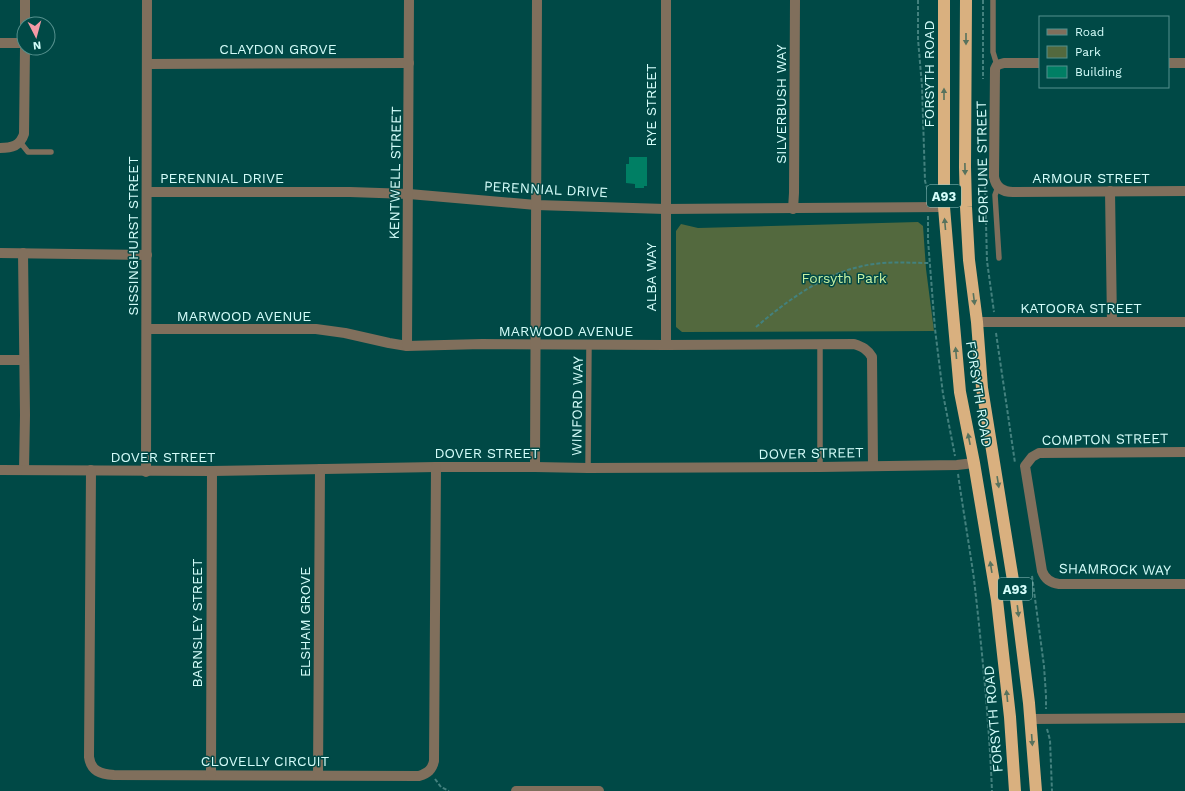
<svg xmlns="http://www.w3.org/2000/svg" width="1185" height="791" font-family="'Work Sans',sans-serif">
  <rect width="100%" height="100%" fill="#004946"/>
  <path fill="#53693e" d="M918 222 923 226 926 269 934 331 682 332 676 327V231L681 224 698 228Z"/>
  <path fill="#007f64" d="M629 157H647V186H644V188H635V184L626 183V164H629Z"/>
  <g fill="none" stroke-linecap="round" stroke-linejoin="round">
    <g stroke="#43817e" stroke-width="2" stroke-dasharray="4 2" stroke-linecap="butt">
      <path d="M918 0V39L922 86 925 181 930 198"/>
      <path d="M983 0V79"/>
      <path d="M985 185 987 261 994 312"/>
      <path d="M928 216V240L935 329 943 394 955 456"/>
      <path d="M756 327C794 295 833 267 883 263 899 262 914 263 930 263"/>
      <path d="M996 333 1015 463"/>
      <path d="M958 474C963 509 969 544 974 579 982 650 989 720 992 791"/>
      <path d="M1032 576 1044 666 1046 696V709"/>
      <path d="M1047 729 1050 740 1052 791"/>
      <path d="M435 779 441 787 449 791"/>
    </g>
    <g stroke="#806f5c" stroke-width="5.5">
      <path d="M993 0V52L997 65"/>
      <path d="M20 142 28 152H51"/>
      <path d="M998 187 995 195 999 258"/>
      <path d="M820 467V344"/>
      <path d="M588 468 589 345"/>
    </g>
    <g stroke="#806f5c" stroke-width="10">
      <path d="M25 24V0"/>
      <path d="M0 43H24"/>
      <path d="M1040 63H1004L997 65 995 69 994 177C996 188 1003 192 1013 192L1185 191"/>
      <path d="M1168 63H1185"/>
      <path d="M147 64 409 63"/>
      <path d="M0 148C12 148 20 146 24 134L25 48"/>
      <path d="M1110 191 1112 322"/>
      <path d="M147 192H350L409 194 536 205 665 209 944 207"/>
      <path d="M793 209 794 193 795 0"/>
      <path d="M0 253 147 255"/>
      <path d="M23 253 25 415 24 470"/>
      <path d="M977 322H1185"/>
      <path d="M147 329H316L345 333 389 343 407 346 482 344 666 345 854 344C863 347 867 349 872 357L873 466"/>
      <path d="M666 345V0"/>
      <path d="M407 346 409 0"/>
      <path d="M0 360H24"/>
      <path d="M1185 452 1039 453 1032 457 1025 466 1042 571C1045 579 1050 583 1059 584H1185"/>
      <path d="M535 467 537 0"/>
      <path d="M0 470 212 471 436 467H535L588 468 820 467 957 465 974 463"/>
      <path d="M91 470 89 757C91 771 100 774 114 775L419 776C428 773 432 770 434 761L436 467"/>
      <path d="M146 472 147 0"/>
      <path d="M1030 719 1185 718"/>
      <path d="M211 775 212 471"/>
      <path d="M318 775 320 469"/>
      <path d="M516 791H599"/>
    </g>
    <g stroke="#d9b07f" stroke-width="12">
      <path d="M944 0V207L951 291 960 392 974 463 997 600 1010 717 1015 791"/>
      <path d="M966 0 965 167 966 207 969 260 977 322 982 388 1016 599 1029 703 1036 791"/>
    </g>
  </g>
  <defs><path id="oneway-solid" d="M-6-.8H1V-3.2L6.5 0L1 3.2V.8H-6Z"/></defs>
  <g fill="#57725d">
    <use href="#oneway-solid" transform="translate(966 39) rotate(90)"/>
    <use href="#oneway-solid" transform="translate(944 94) rotate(-90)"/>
    <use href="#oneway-solid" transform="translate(965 169) rotate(89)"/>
    <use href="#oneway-solid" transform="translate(945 224) rotate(-95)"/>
    <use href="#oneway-solid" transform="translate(974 299) rotate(83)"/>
    <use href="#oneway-solid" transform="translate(956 353) rotate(-95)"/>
    <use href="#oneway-solid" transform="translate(969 439) rotate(-101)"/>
    <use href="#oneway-solid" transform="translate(998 482) rotate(81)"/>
    <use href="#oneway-solid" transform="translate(991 567) rotate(-99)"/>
    <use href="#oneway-solid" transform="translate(1018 611) rotate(83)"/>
    <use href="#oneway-solid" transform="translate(1007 696) rotate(-96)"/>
    <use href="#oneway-solid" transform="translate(1032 740) rotate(86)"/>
  </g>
  <g text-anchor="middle" stroke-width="3" stroke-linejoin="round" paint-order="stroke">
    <g fill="#004946" stroke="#94c7c4" stroke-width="1">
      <rect x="927" y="185" width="34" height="22" rx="3"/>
      <rect x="998" y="578" width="34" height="22" rx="3"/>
    </g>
    <g font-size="13" font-weight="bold" fill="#d4fdfa">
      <text x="944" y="201">A93</text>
      <text x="1015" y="594">A93</text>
    </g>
    <g font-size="14" fill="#d4fdfa" stroke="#004946">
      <text x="278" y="54">CLAYDON GROVE</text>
      <text transform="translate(929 74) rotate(-90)" y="5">FORSYTH ROAD</text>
      <text transform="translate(781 104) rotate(-90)" y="5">SILVERBUSH WAY</text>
      <text transform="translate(651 105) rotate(-90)" y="5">RYE STREET</text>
      <text transform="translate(982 162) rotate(-91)" y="5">FORTUNE STREET</text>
      <text transform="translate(395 173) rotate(-89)" y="5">KENTWELL STREET</text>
      <text x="222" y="183">PERENNIAL DRIVE</text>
      <text x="1091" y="183">ARMOUR STREET</text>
      <text transform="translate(546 189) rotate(3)" y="5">PERENNIAL DRIVE</text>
      <text transform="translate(133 236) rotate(-90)" y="5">SISSINGHURST STREET</text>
      <text transform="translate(651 277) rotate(-90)" y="5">ALBA WAY</text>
      <text x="1081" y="313">KATOORA STREET</text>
      <text x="244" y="321">MARWOOD AVENUE</text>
      <text x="566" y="336">MARWOOD AVENUE</text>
      <text transform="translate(979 394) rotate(81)" y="5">FORSYTH ROAD</text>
      <text transform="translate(577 406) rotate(-89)" y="5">WINFORD WAY</text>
      <text transform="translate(1105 439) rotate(-1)" y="5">COMPTON STREET</text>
      <text x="487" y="458">DOVER STREET</text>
      <text transform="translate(811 453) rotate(-1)" y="5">DOVER STREET</text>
      <text x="163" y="462">DOVER STREET</text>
      <text transform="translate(1115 569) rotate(1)" y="5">SHAMROCK WAY</text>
      <text transform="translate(305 622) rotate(-90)" y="5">ELSHAM GROVE</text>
      <text transform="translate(197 623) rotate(-90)" y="5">BARNSLEY STREET</text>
      <text transform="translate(993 719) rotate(-95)" y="5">FORSYTH ROAD</text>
      <text x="265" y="766">CLOVELLY CIRCUIT</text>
    </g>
    <g font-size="14" fill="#c7f0a2" stroke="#004946">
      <text x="844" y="283">Forsyth Park</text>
    </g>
  </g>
  <rect x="1039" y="16" width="130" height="72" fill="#004946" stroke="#55918e"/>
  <rect x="1047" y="29" width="20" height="6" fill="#806f5c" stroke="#55918e"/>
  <text x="1075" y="36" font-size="12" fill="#d4fdfa">Road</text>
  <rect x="1047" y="46" width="20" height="12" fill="#53693e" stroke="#55918e"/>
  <text x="1075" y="56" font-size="12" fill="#d4fdfa">Park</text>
  <rect x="1047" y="66" width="20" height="12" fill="#007f64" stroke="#55918e"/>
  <text x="1075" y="76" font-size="12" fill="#d4fdfa">Building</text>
  <g transform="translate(36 36) rotate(174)"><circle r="19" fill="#004946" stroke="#55918e"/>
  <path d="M0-3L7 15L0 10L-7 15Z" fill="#f49aa6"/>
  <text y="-6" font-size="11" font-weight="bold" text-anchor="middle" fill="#d4fdfa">N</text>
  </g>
</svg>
